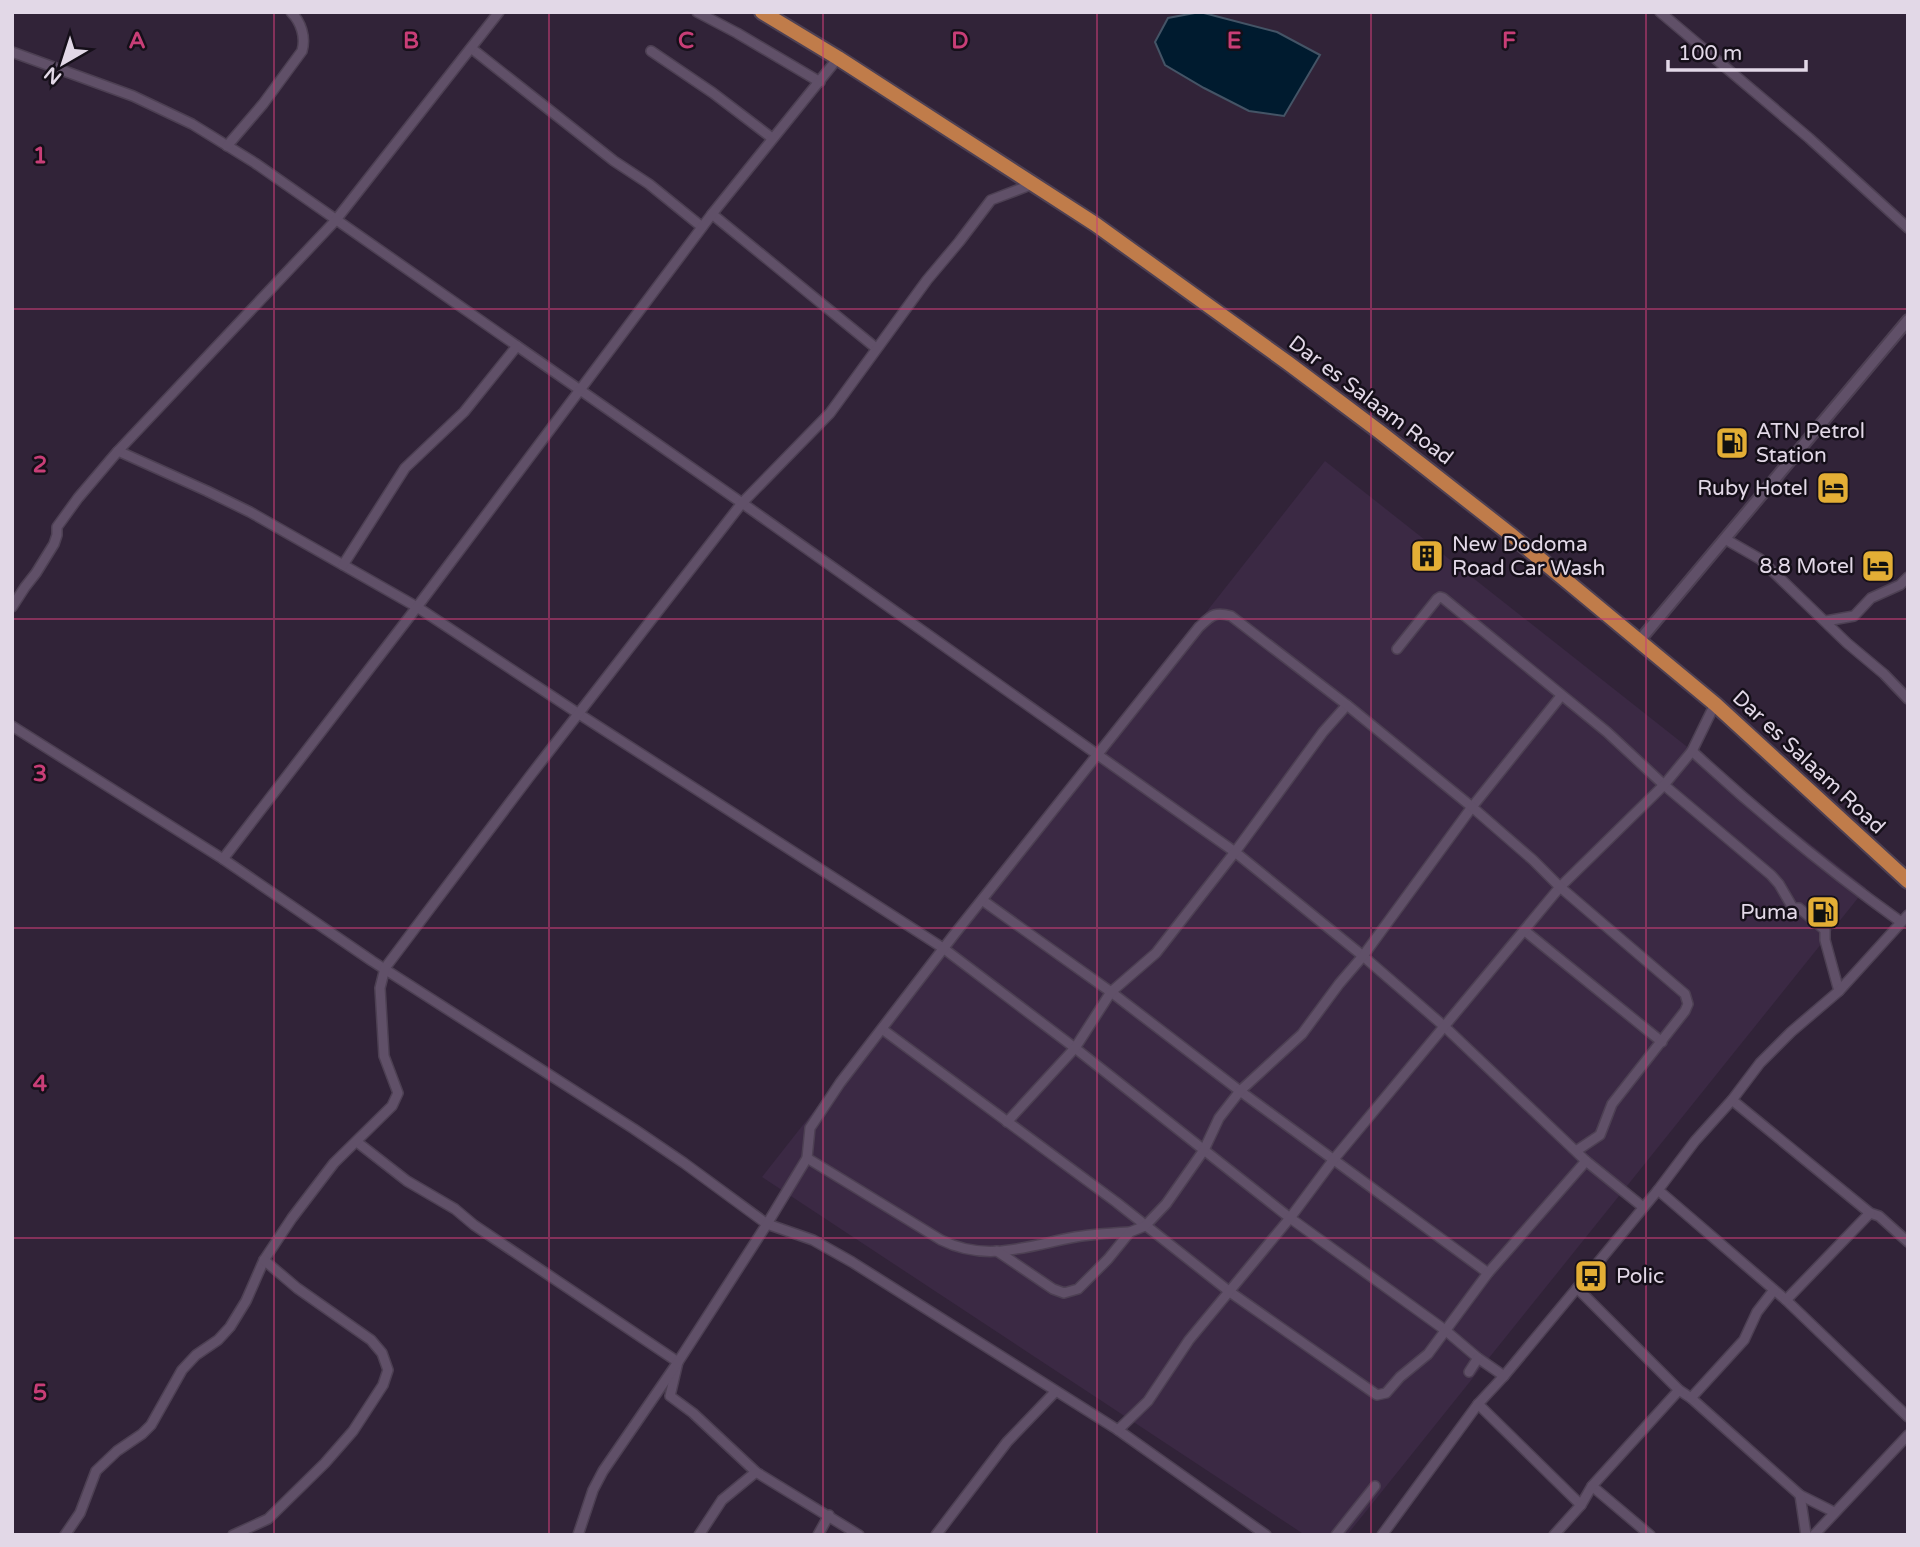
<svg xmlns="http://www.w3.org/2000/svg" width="1920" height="1547" font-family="'Varela Round',sans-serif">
  <rect width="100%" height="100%" fill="#312338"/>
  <path fill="#3b2944" d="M1325 461 1866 888 1347 1535H1305L762 1177Z"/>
  <path fill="#001b2f" stroke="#445466" stroke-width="2" d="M1200 12 1277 32 1320 55 1284 116 1249 111 1204 88 1165 65 1155 42 1168 18Z"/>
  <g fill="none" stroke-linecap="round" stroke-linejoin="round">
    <defs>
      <g id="minor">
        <path d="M697 12 737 33 820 82"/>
        <path d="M1660 12 1809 138 1908 228"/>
        <path d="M471 48 614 161 649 184 702 227"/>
        <path d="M651 51 713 93 772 138"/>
        <path d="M12 52 133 96 192 124 255 163 742 503 1235 852 1363 956 1445 1027 1586 1161 1643 1207"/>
        <path d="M227 146 263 104 302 51C306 37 301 22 291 12"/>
        <path d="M712 214 876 348"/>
        <path d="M118 451 207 491 250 512 417 607 579 714 943 948 1075 1048 1290 1218 1445 1330 1478 1358 1504 1376"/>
        <path d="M1725 539 1760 559 1847 643 1884 674 1908 699"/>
        <path d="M343 565 405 468 464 412 517 346"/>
        <path d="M12 607 25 587 36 573 54 544 57 535V527L78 498 118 451 335 221 499 12"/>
        <path d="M1826 621 1854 616 1871 598 1900 585 1908 577"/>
        <path d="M1397 649 1437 599 1440 597 1443 598 1607 732 1664 785 1771 875 1779 884 1793 908H1799L1825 930V940L1839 991"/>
        <path d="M12 726 223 859 372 961 634 1129 684 1163 767 1224 813 1240 852 1262 1118 1430 1266 1535"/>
        <path d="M1692 751C1758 812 1827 869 1901 922"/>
        <path d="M223 859 417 607 712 214 838 58"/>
        <path d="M982 900 1111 992 1240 1091 1488 1273"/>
        <path d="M1525 931 1662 1042"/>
        <path d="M882 1029 1116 1202 1230 1292 1377 1395 1386 1393 1400 1377 1428 1354 1488 1273 1586 1161"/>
        <path d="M1732 1100 1870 1213 1879 1216 1908 1242"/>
        <path d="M1007 1122 1075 1048 1111 992 1156 953 1235 852 1323 732 1347 705"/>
        <path d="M357 1142 407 1181 455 1209 474 1225 678 1362 670 1396 693 1413 756 1472 859 1535"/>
        <path d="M807 1158 941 1240C985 1262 1025 1247 1070 1238 1090 1234 1110 1233 1130 1232"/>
        <path d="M1658 1190 1786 1300 1908 1417"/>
        <path d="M997 1251 1053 1289 1064 1293 1078 1289 1108 1259 1130 1232 1145 1226 1166 1204 1204 1150 1219 1118 1240 1091 1302 1034 1339 984 1363 956 1472 807 1561 696"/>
        <path d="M1577 1288 1679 1390 1691 1398 1800 1495 1834 1512"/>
        <path d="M1786 1300 1870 1213"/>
        <path d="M1469 1372 1478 1358"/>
        <path d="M1691 1398 1744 1340 1757 1312 1774 1290"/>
        <path d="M1478 1404 1581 1505"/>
        <path d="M1118 1430 1148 1401 1189 1340 1290 1218 1334 1159 1560 887 1664 785 1692 751 1715 704"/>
        <path d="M1592 1486 1650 1535"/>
        <path d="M1800 1495 1806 1535"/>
        <path d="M65 1535 80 1513 96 1471 117 1451 142 1434 151 1425 182 1370 196 1355 218 1340 230 1327 246 1301 264 1260 292 1218 334 1163 392 1106 398 1093 384 1056 380 988 385 968 530 776 742 503 830 413 927 280 959 242 991 200 1033 184"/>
        <path d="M233 1535 268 1519 325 1463 353 1431 383 1385 388 1370 382 1353 371 1340 297 1288 264 1260"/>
        <path d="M578 1535 593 1490 603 1471 678 1362 767 1224 807 1158 810 1128 840 1083 953 936 1199 627C1211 616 1214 611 1231 616L1347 705 1472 807 1533 860 1560 887 1685 994 1688 1004 1685 1011 1612 1104 1600 1135 1576 1151"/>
        <path d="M699 1535 722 1500 756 1472"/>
        <path d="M818 1535 829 1515"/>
        <path d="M936 1535 1007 1442 1055 1392"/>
        <path d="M1336 1535 1375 1486"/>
        <path d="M1382 1535 1478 1404 1504 1376 1577 1288 1658 1190 1695 1141 1732 1100 1760 1063 1791 1032 1839 991 1908 915"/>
        <path d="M1554 1535 1581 1505 1592 1486 1679 1390"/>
        <path d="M1814 1535 1908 1435"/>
      </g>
      <path id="tertiary" d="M1640 640 1908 320"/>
      <path id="trunk" d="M762 12 838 58 1095 224 1288 363 1380 432 1510 534 1715 704 1908 881"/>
    </defs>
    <use href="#minor" stroke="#4d4053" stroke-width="12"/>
    <use href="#tertiary" stroke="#4d4053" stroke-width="14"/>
    <use href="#trunk" stroke="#4d4053" stroke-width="18"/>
    <use href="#minor" stroke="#605068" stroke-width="9"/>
    <use href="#tertiary" stroke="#605068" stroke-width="10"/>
    <use href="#trunk" stroke="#c07c4a" stroke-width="14"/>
  </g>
  <path fill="none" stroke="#c83e77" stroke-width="2" stroke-opacity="0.55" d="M274 12V1535M549 12V1535M823 12V1535M1097 12V1535M1371 12V1535M1646 12V1535M12 309H1908M12 619H1908M12 928H1908M12 1238H1908"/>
  <defs>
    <symbol id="fuel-square" viewBox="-11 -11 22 22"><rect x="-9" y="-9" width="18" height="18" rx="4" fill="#e3ae35" stroke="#150f19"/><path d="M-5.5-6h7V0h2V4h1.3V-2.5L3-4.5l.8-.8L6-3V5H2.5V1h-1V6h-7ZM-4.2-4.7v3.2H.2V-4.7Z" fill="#111"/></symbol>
    <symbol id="hotel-square" viewBox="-11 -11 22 22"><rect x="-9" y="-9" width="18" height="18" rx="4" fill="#e3ae35" stroke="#150f19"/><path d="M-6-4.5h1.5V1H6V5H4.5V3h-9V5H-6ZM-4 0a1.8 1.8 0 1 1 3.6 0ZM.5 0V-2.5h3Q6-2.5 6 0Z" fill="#111"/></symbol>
    <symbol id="building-square" viewBox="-11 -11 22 22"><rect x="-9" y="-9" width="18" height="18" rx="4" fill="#e3ae35" stroke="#150f19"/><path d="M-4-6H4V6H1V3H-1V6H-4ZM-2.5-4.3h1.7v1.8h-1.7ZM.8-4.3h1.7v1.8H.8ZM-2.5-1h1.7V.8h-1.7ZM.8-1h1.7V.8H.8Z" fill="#111"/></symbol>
    <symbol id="bus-square" viewBox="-11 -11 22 22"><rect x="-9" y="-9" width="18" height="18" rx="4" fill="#e3ae35" stroke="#150f19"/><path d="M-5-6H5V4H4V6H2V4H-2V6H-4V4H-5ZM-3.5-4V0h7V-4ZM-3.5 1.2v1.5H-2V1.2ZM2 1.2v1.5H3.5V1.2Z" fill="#111"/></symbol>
  </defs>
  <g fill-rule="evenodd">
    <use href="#fuel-square" x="1713" y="424" width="38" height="38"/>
    <use href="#hotel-square" x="1814" y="469" width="38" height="38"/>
    <use href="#building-square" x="1408" y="537" width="38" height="38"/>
    <use href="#hotel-square" x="1859" y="547" width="38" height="38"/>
    <use href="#fuel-square" x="1804" y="893" width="38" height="38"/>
    <use href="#bus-square" x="1572" y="1257" width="38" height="38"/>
  </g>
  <g text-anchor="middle" stroke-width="5" stroke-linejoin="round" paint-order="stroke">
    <g font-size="21" fill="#e2d8e7" stroke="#150f19">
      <text transform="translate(1371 400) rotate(37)" y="7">Dar es Salaam Road</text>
      <text transform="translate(1809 762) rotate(43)" y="7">Dar es Salaam Road</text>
    </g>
    <g font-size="21" fill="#e2d8e7" stroke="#150f19" text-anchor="start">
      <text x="1756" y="438">ATN Petrol<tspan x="1756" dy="24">Station</tspan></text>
      <text x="1808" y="495" text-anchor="end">Ruby Hotel</text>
      <text x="1452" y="551">New Dodoma<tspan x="1452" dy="24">Road Car Wash</tspan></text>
      <text x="1854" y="573" text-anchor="end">8.8 Motel</text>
      <text x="1798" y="919" text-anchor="end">Puma</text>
      <text x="1616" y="1283">Polic</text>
    </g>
  </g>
  <g font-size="23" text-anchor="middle" font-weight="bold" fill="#c83e77" stroke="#150f19" stroke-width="5" stroke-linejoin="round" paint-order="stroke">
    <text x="137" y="48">A</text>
    <text x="411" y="48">B</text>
    <text x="686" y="48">C</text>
    <text x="960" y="48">D</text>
    <text x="1234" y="48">E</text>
    <text x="1509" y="48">F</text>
    <text x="40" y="163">1</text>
    <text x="40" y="472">2</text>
    <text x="40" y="781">3</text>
    <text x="40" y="1091">4</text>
    <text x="40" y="1400">5</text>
  </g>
  <rect width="1920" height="1547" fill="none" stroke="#e2d8e7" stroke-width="28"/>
  <g transform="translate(63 63) rotate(219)" stroke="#150f19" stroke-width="5" paint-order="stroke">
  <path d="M0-5L12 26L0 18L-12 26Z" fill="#e2d8e7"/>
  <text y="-10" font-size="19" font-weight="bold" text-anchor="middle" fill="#e2d8e7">N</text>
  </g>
  <path d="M1668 60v10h138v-10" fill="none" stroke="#e2d8e7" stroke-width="3.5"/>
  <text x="1678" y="60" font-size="21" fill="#e2d8e7" stroke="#150f19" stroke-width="5" paint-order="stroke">100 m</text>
</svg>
